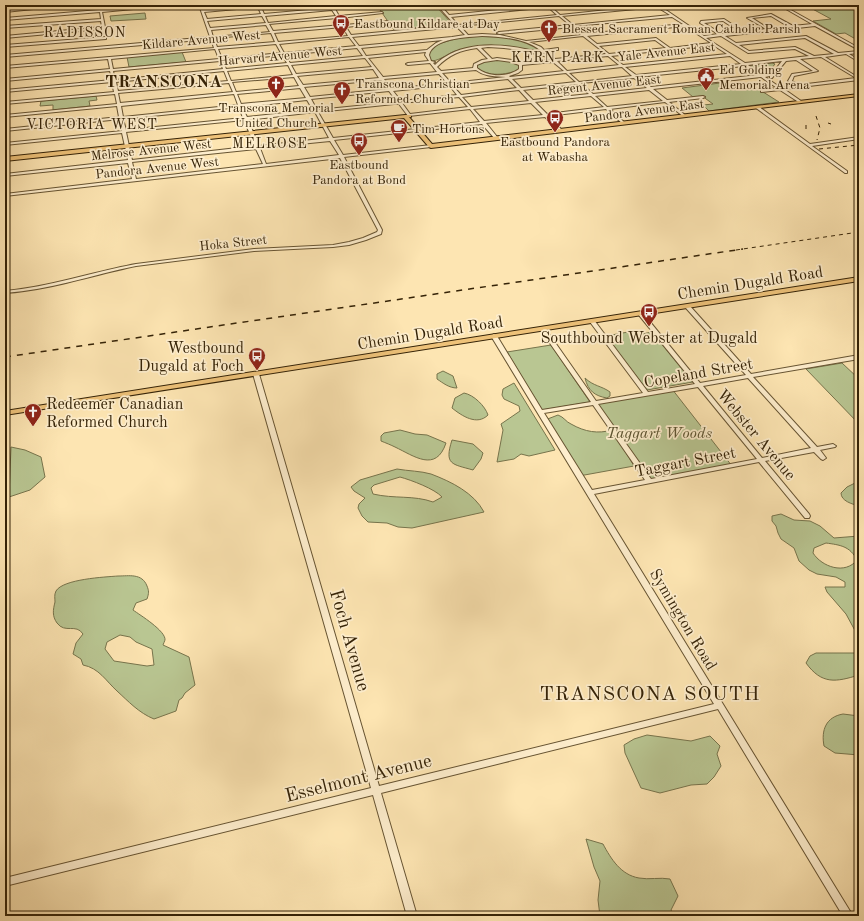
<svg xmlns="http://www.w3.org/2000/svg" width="864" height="921" font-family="'Old Standard TT',serif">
  <rect width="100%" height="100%" fill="#fde5b2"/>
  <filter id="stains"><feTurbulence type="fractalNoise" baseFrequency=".005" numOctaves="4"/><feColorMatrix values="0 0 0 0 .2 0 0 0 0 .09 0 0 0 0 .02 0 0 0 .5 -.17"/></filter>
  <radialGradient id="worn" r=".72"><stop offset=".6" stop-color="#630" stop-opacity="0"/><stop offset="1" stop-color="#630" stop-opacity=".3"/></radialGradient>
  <g fill="#b9c692" stroke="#77744c" fill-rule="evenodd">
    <path d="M404 5H435L452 24 394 30 380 10 405 7Z"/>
    <path d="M820 5H859V41L845 33 836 34 813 21 831 19 807 6Z"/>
    <path d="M145 13 146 19 111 21 110 16Z"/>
    <path d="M475 36C496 36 522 36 539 49 531 52 505 45 493 46 480 47 467 48 455 51 447 54 441 60 432 61 416 43 466 37 475 36Z"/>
    <path d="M182 52 186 62 129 67 127 57Z"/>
    <path d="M490 60C499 60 515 58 520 67L519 70C505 75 489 77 476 68L477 64Z"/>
    <path d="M772 63 775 64 767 74H761L748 66Z"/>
    <path d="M720 83 727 88 752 85 779 102 709 111 703 105 713 104 702 96 693 97 682 88Z"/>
    <path d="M96 96 97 100 89 101 90 106 53 110V105L40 106 41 101Z"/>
    <path d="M628 332 632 336 652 332 693 382 647 390 606 336Z"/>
    <path d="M551 345 590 402 542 410 507 352Z"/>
    <path d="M842 363 859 379V424L806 369Z"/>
    <path d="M443 371 453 376 457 388C449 388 443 383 437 379V374Z"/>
    <path d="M585 378C593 386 602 386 610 392V396L607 398C595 396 588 391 585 378Z"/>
    <path d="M514 383 555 450 529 456 521 454 514 459 497 462 503 430 501 424 520 411 519 406 504 399 502 395 503 389Z"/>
    <path d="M672 389 732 466 649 481 616 436 634 466 579 476 545 420 558 415C564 417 566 422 571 424 585 432 598 434 612 430L594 403Z"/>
    <path d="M464 393C474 395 485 406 488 415 477 426 462 416 452 408L455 398Z"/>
    <path d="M400 430 415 434 427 435 446 443C436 473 414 456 395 447 391 445 386 443 381 441V436L384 433Z"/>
    <path d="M452 440 473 444 483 453 481 459 473 470C452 464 444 465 452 440Z"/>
    <path d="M11 447 25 450 41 457 45 477 30 490 9 497Z"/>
    <path d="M397 469C408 471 421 471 431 474 452 482 474 493 484 512L412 528 398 527 387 523 368 522 362 516 358 508 359 504 365 498 354 491 351 487 360 480ZM400 477C411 480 435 489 442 497L433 502C414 495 394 499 373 494L371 488 374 485Z"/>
    <path d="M859 481V506C852 504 841 501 841 493L847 487Z"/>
    <path d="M781 514 794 520 810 521 820 526 834 538 859 536V638L846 614 827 592 825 587H845V582L836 577 817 574 809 570 799 561 794 548 781 539 778 533 776 526 772 521V516ZM826 543C840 545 850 546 857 560 845 575 822 567 813 553L814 548Z"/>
    <path d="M118 576C129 576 142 573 147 586 149 591 149 593 147 599L136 603 133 610C140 615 166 631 165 640 165 640 163 645 163 645L189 657 195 685 185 693 182 698 179 700 176 711 154 719C139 713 128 701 117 691 106 681 99 668 83 665L81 659 73 654 76 643 83 634C76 623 65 634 57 623 52 616 53 610 55 602 55 598 54 595 56 591 63 579 105 577 118 576ZM120 635 130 637 136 642 152 649 154 665 147 666 114 661 105 649 107 642Z"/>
    <path d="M816 653H859V675C836 682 822 685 806 663L810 656Z"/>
    <path d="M843 714 859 716V755L835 753 824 746C821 730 826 717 843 714Z"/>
    <path d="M647 735 691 741 710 736 720 746 717 754 721 766 714 777 707 784 691 785 660 793 641 788 625 753 624 745 634 739Z"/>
    <path d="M586 839 603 844C611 859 621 875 639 878 649 880 660 877 670 879L678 896 671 910 674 916H600L598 900 600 881 594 867Z"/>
  </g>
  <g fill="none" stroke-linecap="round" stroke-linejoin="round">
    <defs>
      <g id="minor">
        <path d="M60 5H71L5 12V10Z"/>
        <path d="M99 5H101L102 10 163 5H175L102 12 106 32 104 33 102 32V29L5 38V36L102 27 101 21 5 28V26L101 19 100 12 5 20V18L99 10Z"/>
        <path d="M199 5H201L203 10 257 6V5H279L261 7 264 14 331 8 330 5H332L334 8 377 5 335 9 339 16 382 12 383 13 340 18 345 25 388 21 390 22 346 27 351 35 455 25 437 5H440L449 15 548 5H562L551 7 560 15 655 5H667L660 6 704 36 718 34 700 23 701 21 724 19 744 32 766 29 747 18 771 14 793 26 812 24 779 5H782L859 48V50L815 26 725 36 736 43 806 36 838 53 859 51V53L849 54 859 60V62L846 54 825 57 859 78V80L784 89 801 101V103H800L780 90 761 92V90H762L777 88 761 77 653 89 667 100 703 96 705 97 703 98 669 102 685 115 686 116 684 117 665 102 610 109 624 122V124H623L606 109 548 116 563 131 561 132 545 117 486 123 498 138 496 139H495L482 124 334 140 343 155 431 145 433 146 431 147 344 157 382 230 381 234 366 240 349 245 333 247 254 251 136 266C92 275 50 290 5 293V291C50 287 92 272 136 264L254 249 333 245 349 242 363 238 377 232 378 230 340 158 5 196V194L132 179 128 163 5 176V174L128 160 122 133 5 145V143L122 131 120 119 5 131V129L119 117 117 106 5 117V115L117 104 115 94 5 104V102L114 92 112 82 5 92V90L112 80 110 71 5 81V79L110 69 108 59 5 68V66L214 48 211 39 5 57V55L210 37ZM258 7 261 14 207 19 204 12ZM548 7 557 15 458 25 451 17ZM657 7 670 15 573 25 562 16ZM332 10 336 16 268 23 265 16ZM262 16 266 23 210 28 207 21ZM559 16 570 25 499 32 497 33 499 34 572 27 581 35 526 41 500 35 482 34 468 35 460 26ZM771 16 789 27 769 29 752 18ZM672 17 683 24 585 34 575 26ZM337 18 342 25 273 31 269 24ZM723 21 740 32 722 34 704 23ZM266 25 270 32 213 37 211 30ZM685 26 711 43 670 48 656 38 597 44 587 36ZM343 27 348 36 278 42 274 33ZM457 27 465 35 452 37 359 46 352 37ZM271 33 275 42 217 47 214 38ZM482 36C502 37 524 38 540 50H539V52H542L545 54C515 45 473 39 445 57 441 59 438 62 435 65L433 63 435 62 431 61 429 55C433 38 468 37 482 36ZM583 36 606 54 555 59 546 51 557 50H558V48L544 50 541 47 529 42ZM721 36 748 53 795 49 809 56 745 63 706 38ZM349 37 356 46 284 53 279 44ZM805 38 834 54 814 56 795 47 749 51 739 45ZM443 40 436 43 427 50 366 56 361 48ZM655 40 666 48 609 54 599 46ZM276 44 281 53 222 59 218 49ZM713 45 727 54 623 65 611 56ZM488 47 504 48 520 50 548 57 551 60 520 63 512 60 497 58 492 59 481 48ZM357 48 363 56 290 63 285 55ZM477 48 488 59 482 60 474 64 473 68 441 71 437 67C449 55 460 50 477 48ZM215 49 219 59 113 69 111 59ZM426 52 425 55 429 61 408 63 406 64 408 65 430 63 437 72 383 77 368 58ZM282 55 287 63 226 69 223 61ZM608 56 619 65 567 71 557 61ZM730 56 741 64 636 75 625 67ZM821 57 856 78 799 85 792 81 794 76 818 71 800 59ZM365 58 372 67 296 74 291 65ZM497 60 511 62 519 65V69C507 78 488 77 477 68V65L484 62ZM796 60 813 71 792 74 788 81 795 86 781 88 765 77 770 76V78H772L786 61ZM220 61 223 69 115 80 113 71ZM782 61 772 74 762 75 748 65ZM553 62 564 71 510 77 509 76 518 73 522 70V65ZM288 65 293 75 231 81 227 71ZM744 66 758 75 651 87 638 77ZM622 67 632 76 579 82 569 73ZM373 69 379 78 303 85 297 76ZM476 70C485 77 496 76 506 77L451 83 442 73ZM224 71 228 81 118 91 116 82ZM566 73 576 82 521 88 512 79ZM439 74 447 83 391 89 384 79ZM294 77 299 86 236 92 232 82ZM634 78 647 88 593 94 581 83ZM508 79 517 88 461 95 452 85ZM381 80 388 89 310 97 304 87ZM229 83 233 92 120 103 118 93ZM578 84 589 94 533 100 523 90ZM449 85 457 95 401 101 393 91ZM300 88 306 98 241 104 237 94ZM519 90 529 101 471 107 462 97ZM649 90 663 101 607 107 595 96ZM389 91 397 102 317 110 311 99ZM234 94 238 105 123 117 121 106ZM591 96 604 107 547 114 535 102ZM459 97 468 107 410 114 402 103ZM307 100 313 110 247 117 242 107ZM531 103 543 115 484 121 473 109ZM394 104H399L408 116H409L470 109 480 122 333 138 318 112ZM239 107 243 118 126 130 123 119ZM315 112 329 138 259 146 248 120ZM244 120 255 146 132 160 126 132ZM330 141 339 155 266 164 260 148ZM256 149 263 164 136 179 132 162Z"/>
        <path d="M457 5H469C467 7 459 7 457 5Z"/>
        <path d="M105 37H106V39L5 47V45Z"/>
        <path d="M756 106H758L810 144 859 137V139L812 146 847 171V173H845L756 108Z"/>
        <path d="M685 305H689L751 374 859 355V359L753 377 817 447 833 444 836 446 835 447 820 450 826 458 823 460 821 459 814 452 765 461 809 514 810 516 809 518H805L759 462 594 494 853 916H843L718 709 381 793 417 916H407L373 795 5 886V878L371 788 253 374 254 373H258L259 374 379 786 714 704 491 336 494 334 497 336 542 410 591 402 540 329 543 327 545 328 596 401 643 393 590 322 589 321 592 319 594 320 648 392 695 384 638 314V312H642L700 383 746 375 685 307ZM748 378 811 448 762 458 703 386ZM698 387 757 459 651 479 598 404ZM593 405 645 480 592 490 544 413Z"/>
        <path d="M5 411 8 413V418L5 420Z"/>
      </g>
      <g id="major">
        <path d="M859 94V96L431 148 429 147 404 118 5 161V157L405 115H411V117H409L432 144Z"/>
        <path d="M859 277V281L5 415V411Z"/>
      </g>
    </defs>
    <use href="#minor" stroke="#675432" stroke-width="2"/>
    <use href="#major" stroke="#352307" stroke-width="2"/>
    <use href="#minor" fill="#feeecd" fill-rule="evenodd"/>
    <use href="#major" fill="#eec279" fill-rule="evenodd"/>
    <g stroke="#352307" stroke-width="1" stroke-dasharray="4 4" stroke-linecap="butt">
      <path d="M5 6 11 5"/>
      <path d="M816 116 820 128 817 140"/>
      <path d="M828 123 831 124"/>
      <path d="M806 125V131"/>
      <path d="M819 149 859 145"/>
      <path d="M736 250 859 232"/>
    </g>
    <path stroke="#352307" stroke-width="1.5" stroke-dasharray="6 6" stroke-linecap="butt" d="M5 357 743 249"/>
  </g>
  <defs>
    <symbol id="bus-pin" viewBox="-11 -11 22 30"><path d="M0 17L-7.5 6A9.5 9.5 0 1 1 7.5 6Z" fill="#8f2418" stroke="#feeecd"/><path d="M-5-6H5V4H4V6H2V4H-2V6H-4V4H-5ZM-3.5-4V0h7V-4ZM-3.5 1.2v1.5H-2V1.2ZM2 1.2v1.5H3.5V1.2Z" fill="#fff"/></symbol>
    <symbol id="church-pin" viewBox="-11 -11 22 30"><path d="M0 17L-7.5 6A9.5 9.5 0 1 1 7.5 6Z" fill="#8f2418" stroke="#feeecd"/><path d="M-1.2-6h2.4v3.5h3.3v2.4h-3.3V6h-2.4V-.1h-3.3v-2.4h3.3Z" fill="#fff"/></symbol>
    <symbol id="civic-pin" viewBox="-11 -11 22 30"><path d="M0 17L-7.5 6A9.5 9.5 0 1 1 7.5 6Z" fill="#8f2418" stroke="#feeecd"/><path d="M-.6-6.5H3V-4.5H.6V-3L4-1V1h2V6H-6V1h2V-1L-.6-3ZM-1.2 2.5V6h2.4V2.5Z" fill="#fff"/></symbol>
    <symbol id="cafe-pin" viewBox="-11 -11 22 30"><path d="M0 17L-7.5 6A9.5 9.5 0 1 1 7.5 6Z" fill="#8f2418" stroke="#feeecd"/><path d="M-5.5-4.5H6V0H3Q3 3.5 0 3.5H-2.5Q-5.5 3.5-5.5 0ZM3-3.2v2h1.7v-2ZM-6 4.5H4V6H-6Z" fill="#fff"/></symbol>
  </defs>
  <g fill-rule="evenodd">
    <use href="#bus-pin" x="331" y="13" width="20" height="27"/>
    <use href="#church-pin" x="539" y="18" width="20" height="27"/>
    <use href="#civic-pin" x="696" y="66" width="20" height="27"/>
    <use href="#church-pin" x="266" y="74" width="20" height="27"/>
    <use href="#church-pin" x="332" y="80" width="20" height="27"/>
    <use href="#bus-pin" x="545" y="108" width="20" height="27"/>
    <use href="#cafe-pin" x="389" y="118" width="20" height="27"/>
    <use href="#bus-pin" x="349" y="131" width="20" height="27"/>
    <use href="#bus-pin" x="639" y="302" width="20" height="27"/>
    <use href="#bus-pin" x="247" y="346" width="20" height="27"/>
    <use href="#church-pin" x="23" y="402" width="20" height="27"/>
  </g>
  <g text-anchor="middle" stroke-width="3.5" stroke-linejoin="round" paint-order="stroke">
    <g font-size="13" fill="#352307" stroke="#feeecd" text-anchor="start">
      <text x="354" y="28">Eastbound Kildare at Day</text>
      <text x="562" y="33">Blessed Sacrament Roman Catholic Parish</text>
      <text x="719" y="74">Ed Golding<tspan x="719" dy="15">Memorial Arena</tspan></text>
      <text x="355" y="88">Transcona Christian<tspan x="355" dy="15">Reformed Church</tspan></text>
      <text x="276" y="112" text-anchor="middle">Transcona Memorial<tspan x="276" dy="15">United Church</tspan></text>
      <text x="412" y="133">Tim Hortons</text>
      <text x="555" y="146" text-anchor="middle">Eastbound Pandora<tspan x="555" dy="15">at Wabasha</tspan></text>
      <text x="359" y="169" text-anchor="middle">Eastbound<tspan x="359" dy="15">Pandora at Bond</tspan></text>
    </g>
    <g font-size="13" fill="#352307" stroke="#feeecd">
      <text transform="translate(201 39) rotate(-5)" y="5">Kildare Avenue West</text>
      <text transform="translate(666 51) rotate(-6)" y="5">Yale Avenue East</text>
      <text transform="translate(280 55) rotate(-5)" y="5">Harvard Avenue West</text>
      <text transform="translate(604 84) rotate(-6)" y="5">Regent Avenue East</text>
      <text transform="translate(644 110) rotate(-7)" y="5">Pandora Avenue East</text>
      <text transform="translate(151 149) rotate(-6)" y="5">Melrose Avenue West</text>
      <text transform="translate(157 167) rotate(-6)" y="5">Pandora Avenue West</text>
      <text transform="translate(233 242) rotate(-6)" y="5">Hoka Street</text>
    </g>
    <g font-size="14" letter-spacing="1" fill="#352307" stroke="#feeecd">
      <text x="85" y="37">RADISSON</text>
      <text x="558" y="62">KERN PARK</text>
      <text x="92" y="129">VICTORIA WEST</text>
      <text x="270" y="148">MELROSE</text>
    </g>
    <g font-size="16" fill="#352307" stroke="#feeecd">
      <text transform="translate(750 282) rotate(-9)" y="6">Chemin Dugald Road</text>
      <text transform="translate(430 332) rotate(-9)" y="6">Chemin Dugald Road</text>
      <text transform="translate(698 372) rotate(-10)" y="6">Copeland Street</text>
      <text transform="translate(757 434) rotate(50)" y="6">Webster Avenue</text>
      <text transform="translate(685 461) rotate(-11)" y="6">Taggart Street</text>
      <text transform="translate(684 619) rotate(59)" y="6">Symington Road</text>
    </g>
    <g font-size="16" fill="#352307" stroke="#feeecd">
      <text x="649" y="343">Southbound Webster at Dugald</text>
      <text x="244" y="353" text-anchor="end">Westbound<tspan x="244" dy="18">Dugald at Foch</tspan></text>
      <text x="46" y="409" text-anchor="start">Redeemer Canadian<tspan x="46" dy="18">Reformed Church</tspan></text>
    </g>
    <g font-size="16" font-style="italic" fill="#5d5431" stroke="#feeecd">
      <text x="659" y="438">Taggart Woods</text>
    </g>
    <g font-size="17" font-weight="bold" letter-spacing="1" fill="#352307" stroke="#feeecd">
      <text x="164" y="87">TRANSCONA</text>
    </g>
    <g font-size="19" fill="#352307" stroke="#feeecd">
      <text transform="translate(351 640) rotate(74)" y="7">Foch Avenue</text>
      <text transform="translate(358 777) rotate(-14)" y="7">Esselmont Avenue</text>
    </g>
    <g font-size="20" letter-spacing="1" fill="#352307" stroke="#feeecd">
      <text x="650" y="700">TRANSCONA SOUTH</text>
    </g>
  </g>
  <rect width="864" height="921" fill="none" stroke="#fde5b2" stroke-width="20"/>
  <rect x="6" y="6" width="852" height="909" fill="none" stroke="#352307" stroke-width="2"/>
  <rect x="10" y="10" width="844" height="901" fill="none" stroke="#352307"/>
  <rect width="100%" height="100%" filter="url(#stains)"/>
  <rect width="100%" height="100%" fill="url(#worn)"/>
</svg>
